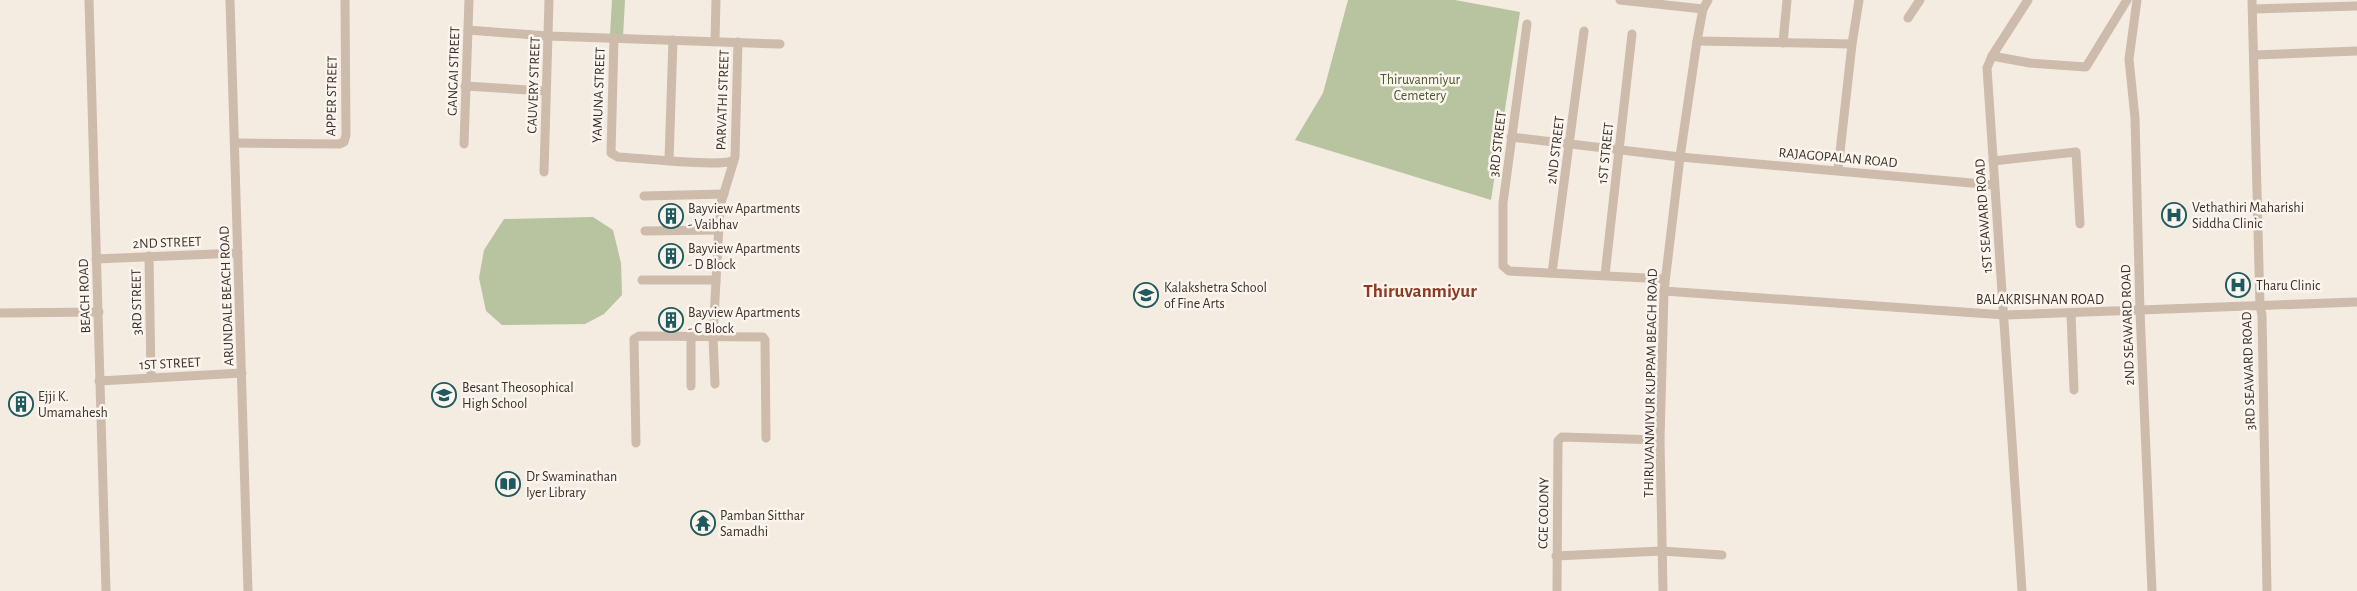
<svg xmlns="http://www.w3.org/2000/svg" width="2357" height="591" font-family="'Alegreya Sans',sans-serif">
  <rect width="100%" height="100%" fill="#f4ebe1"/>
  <g fill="#b8c4a0">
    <path d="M612 0H625L623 37 610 35Z"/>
    <path d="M1348 0H1455L1520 12 1491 200 1295 140 1323 93Z"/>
    <path d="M593 217 613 230 621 263 622 295 604 314 585 324 502 325 486 311 479 278 484 250 504 219Z"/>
  </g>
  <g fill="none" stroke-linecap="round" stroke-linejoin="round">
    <g stroke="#cdbbac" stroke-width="9">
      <path d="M89 0 106 591"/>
      <path d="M230 0 248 591"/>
      <path d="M1620 0 1703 9"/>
      <path d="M2137 0 2129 59 2135 118 2140 311 2152 591"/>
      <path d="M2252 0 2260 306 2262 315 2267 591"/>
      <path d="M2253 9 2357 6"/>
      <path d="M1908 18 1920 0"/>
      <path d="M1527 24 1503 203V266L1509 271 1665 279"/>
      <path d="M468 30 548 36 780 44"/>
      <path d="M614 38 611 153 618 157C639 158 717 167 732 161"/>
      <path d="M715 41 716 0"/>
      <path d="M1697 41 1852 44"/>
      <path d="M1783 43 1787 0"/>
      <path d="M2254 55 2357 51"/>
      <path d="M1992 56 2030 63 2086 67 2127 0"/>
      <path d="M465 86 546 91"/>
      <path d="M1511 137 1680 157 1994 185"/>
      <path d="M235 143 339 144 344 142 346 135 345 0"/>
      <path d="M464 144 469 0"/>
      <path d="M669 160 673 40"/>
      <path d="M1993 161 2076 152 2080 224"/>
      <path d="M1838 170 1852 44 1859 0"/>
      <path d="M544 172 549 0"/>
      <path d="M644 196 724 194"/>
      <path d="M645 231 718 230"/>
      <path d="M149 256 151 377"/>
      <path d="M96 259 238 253"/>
      <path d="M1552 273 1584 31"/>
      <path d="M1605 275 1632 34"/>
      <path d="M642 280H716"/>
      <path d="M1664 291 2005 315 2357 302"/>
      <path d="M0 313 99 312"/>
      <path d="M2071 313 2074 390"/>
      <path d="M99 381 242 373"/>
      <path d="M715 384 713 337 720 206 735 157 738 42"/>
      <path d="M691 386V337"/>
      <path d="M636 443 634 339 639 336 763 337 765 340 766 438"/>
      <path d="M1556 556 1661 551 1722 555"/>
      <path d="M1557 590 1558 441 1562 437 1660 440"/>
      <path d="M1663 591 1660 440 1664 291 1680 157 1697 41 1703 9 1708 0"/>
      <path d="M2022 591 1987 68 1992 56 2028 0"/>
    </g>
  </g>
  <defs>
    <symbol id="hospital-ring" viewBox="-11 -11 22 22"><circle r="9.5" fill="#fbf5ee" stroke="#1f5a5e" stroke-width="1.5"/><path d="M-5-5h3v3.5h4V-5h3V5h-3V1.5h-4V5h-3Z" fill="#1f5a5e"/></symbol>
    <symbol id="building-ring" viewBox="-11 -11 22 22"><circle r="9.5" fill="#fbf5ee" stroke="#1f5a5e" stroke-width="1.5"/><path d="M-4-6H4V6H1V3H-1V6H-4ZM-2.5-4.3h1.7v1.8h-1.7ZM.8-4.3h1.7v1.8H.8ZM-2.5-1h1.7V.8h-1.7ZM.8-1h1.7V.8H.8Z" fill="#1f5a5e"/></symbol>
    <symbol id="university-ring" viewBox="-11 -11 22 22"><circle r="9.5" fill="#fbf5ee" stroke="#1f5a5e" stroke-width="1.5"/><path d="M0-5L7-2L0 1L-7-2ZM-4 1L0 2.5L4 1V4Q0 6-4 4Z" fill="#1f5a5e"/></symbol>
    <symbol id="school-ring" viewBox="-11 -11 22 22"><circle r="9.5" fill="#fbf5ee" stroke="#1f5a5e" stroke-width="1.5"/><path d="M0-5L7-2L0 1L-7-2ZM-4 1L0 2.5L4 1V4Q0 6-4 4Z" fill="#1f5a5e"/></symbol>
    <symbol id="library-ring" viewBox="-11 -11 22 22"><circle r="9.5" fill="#fbf5ee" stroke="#1f5a5e" stroke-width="1.5"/><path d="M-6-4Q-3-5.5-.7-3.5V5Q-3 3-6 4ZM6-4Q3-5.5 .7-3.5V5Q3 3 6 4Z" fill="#1f5a5e"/></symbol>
    <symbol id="temple-ring" viewBox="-11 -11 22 22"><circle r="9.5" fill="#fbf5ee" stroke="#1f5a5e" stroke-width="1.5"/><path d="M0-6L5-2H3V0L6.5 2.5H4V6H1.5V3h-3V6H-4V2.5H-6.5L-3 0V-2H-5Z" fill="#1f5a5e"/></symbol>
  </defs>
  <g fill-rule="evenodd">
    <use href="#hospital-ring" x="2160" y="201" width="28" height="28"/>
    <use href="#building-ring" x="657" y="202" width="28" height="28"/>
    <use href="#building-ring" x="657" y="242" width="28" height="28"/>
    <use href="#hospital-ring" x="2224" y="271" width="28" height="28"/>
    <use href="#university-ring" x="1132" y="281" width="28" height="28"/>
    <use href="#building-ring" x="657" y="306" width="28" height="28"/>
    <use href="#school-ring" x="430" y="381" width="28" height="28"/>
    <use href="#building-ring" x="7" y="390" width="28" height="28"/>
    <use href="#library-ring" x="494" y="470" width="28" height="28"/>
    <use href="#temple-ring" x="689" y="509" width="28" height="28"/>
  </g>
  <g text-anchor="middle" stroke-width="5" stroke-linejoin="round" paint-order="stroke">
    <g font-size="14" fill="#3b302b" stroke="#fbf5ee">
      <text transform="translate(453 71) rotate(-88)" y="5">GANGAI STREET</text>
      <text transform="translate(533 85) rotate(-88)" y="5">CAUVERY STREET</text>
      <text transform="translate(598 95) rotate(-88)" y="5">YAMUNA STREET</text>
      <text transform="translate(331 96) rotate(-89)" y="5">APPER STREET</text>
      <text transform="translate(722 100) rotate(-88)" y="5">PARVATHI STREET</text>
      <text transform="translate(1497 144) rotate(-83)" y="5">3RD STREET</text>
      <text transform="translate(1555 150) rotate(-83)" y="5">2ND STREET</text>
      <text transform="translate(1605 153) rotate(-84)" y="5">1ST STREET</text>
      <text transform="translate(1838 157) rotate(5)" y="5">RAJAGOPALAN ROAD</text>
      <text transform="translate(1983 216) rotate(-94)" y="5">1ST SEAWARD ROAD</text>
      <text transform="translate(167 242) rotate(-2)" y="5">2ND STREET</text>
      <text transform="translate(84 296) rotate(-92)" y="5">BEACH ROAD</text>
      <text transform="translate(226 296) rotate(-92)" y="5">ARUNDALE BEACH ROAD</text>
      <text x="2040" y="304">BALAKRISHNAN ROAD</text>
      <text transform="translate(136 302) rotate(-91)" y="5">3RD STREET</text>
      <text transform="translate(2127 325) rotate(-92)" y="5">2ND SEAWARD ROAD</text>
      <text transform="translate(170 363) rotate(-3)" y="5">1ST STREET</text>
      <text transform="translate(2248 371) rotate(-92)" y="5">3RD SEAWARD ROAD</text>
      <text transform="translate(1650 383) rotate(-89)" y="5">THIRUVANMIYUR KUPPAM BEACH ROAD</text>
      <text transform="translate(1543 513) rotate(-89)" y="5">CGE COLONY</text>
    </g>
    <g font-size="14" fill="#4a5a2e" stroke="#fbf5ee">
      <text x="1420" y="84">Thiruvanmiyur<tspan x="1420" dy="16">Cemetery</tspan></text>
    </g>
    <g font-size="14" fill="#3b302b" stroke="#fbf5ee" text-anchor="start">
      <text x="2192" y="212">Vethathiri Maharishi<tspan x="2192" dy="16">Siddha Clinic</tspan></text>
      <text x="688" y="213">Bayview Apartments<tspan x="688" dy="16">- Vaibhav</tspan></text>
      <text x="688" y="253">Bayview Apartments<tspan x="688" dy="16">- D Block</tspan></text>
      <text x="2256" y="290">Tharu Clinic</text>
      <text x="1164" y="292">Kalakshetra School<tspan x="1164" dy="16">of Fine Arts</tspan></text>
      <text x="688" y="317">Bayview Apartments<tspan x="688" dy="16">- C Block</tspan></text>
      <text x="462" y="392">Besant Theosophical<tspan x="462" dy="16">High School</tspan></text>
      <text x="38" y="401">Ejji K.<tspan x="38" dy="16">Umamahesh</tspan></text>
      <text x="526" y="481">Dr Swaminathan<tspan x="526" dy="16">Iyer Library</tspan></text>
      <text x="720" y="520">Pamban Sitthar<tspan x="720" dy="16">Samadhi</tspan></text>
    </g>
    <g font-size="19" font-weight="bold" fill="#8c3b22" stroke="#fbf5ee">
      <text x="1420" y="297">Thiruvanmiyur</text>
    </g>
  </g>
</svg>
